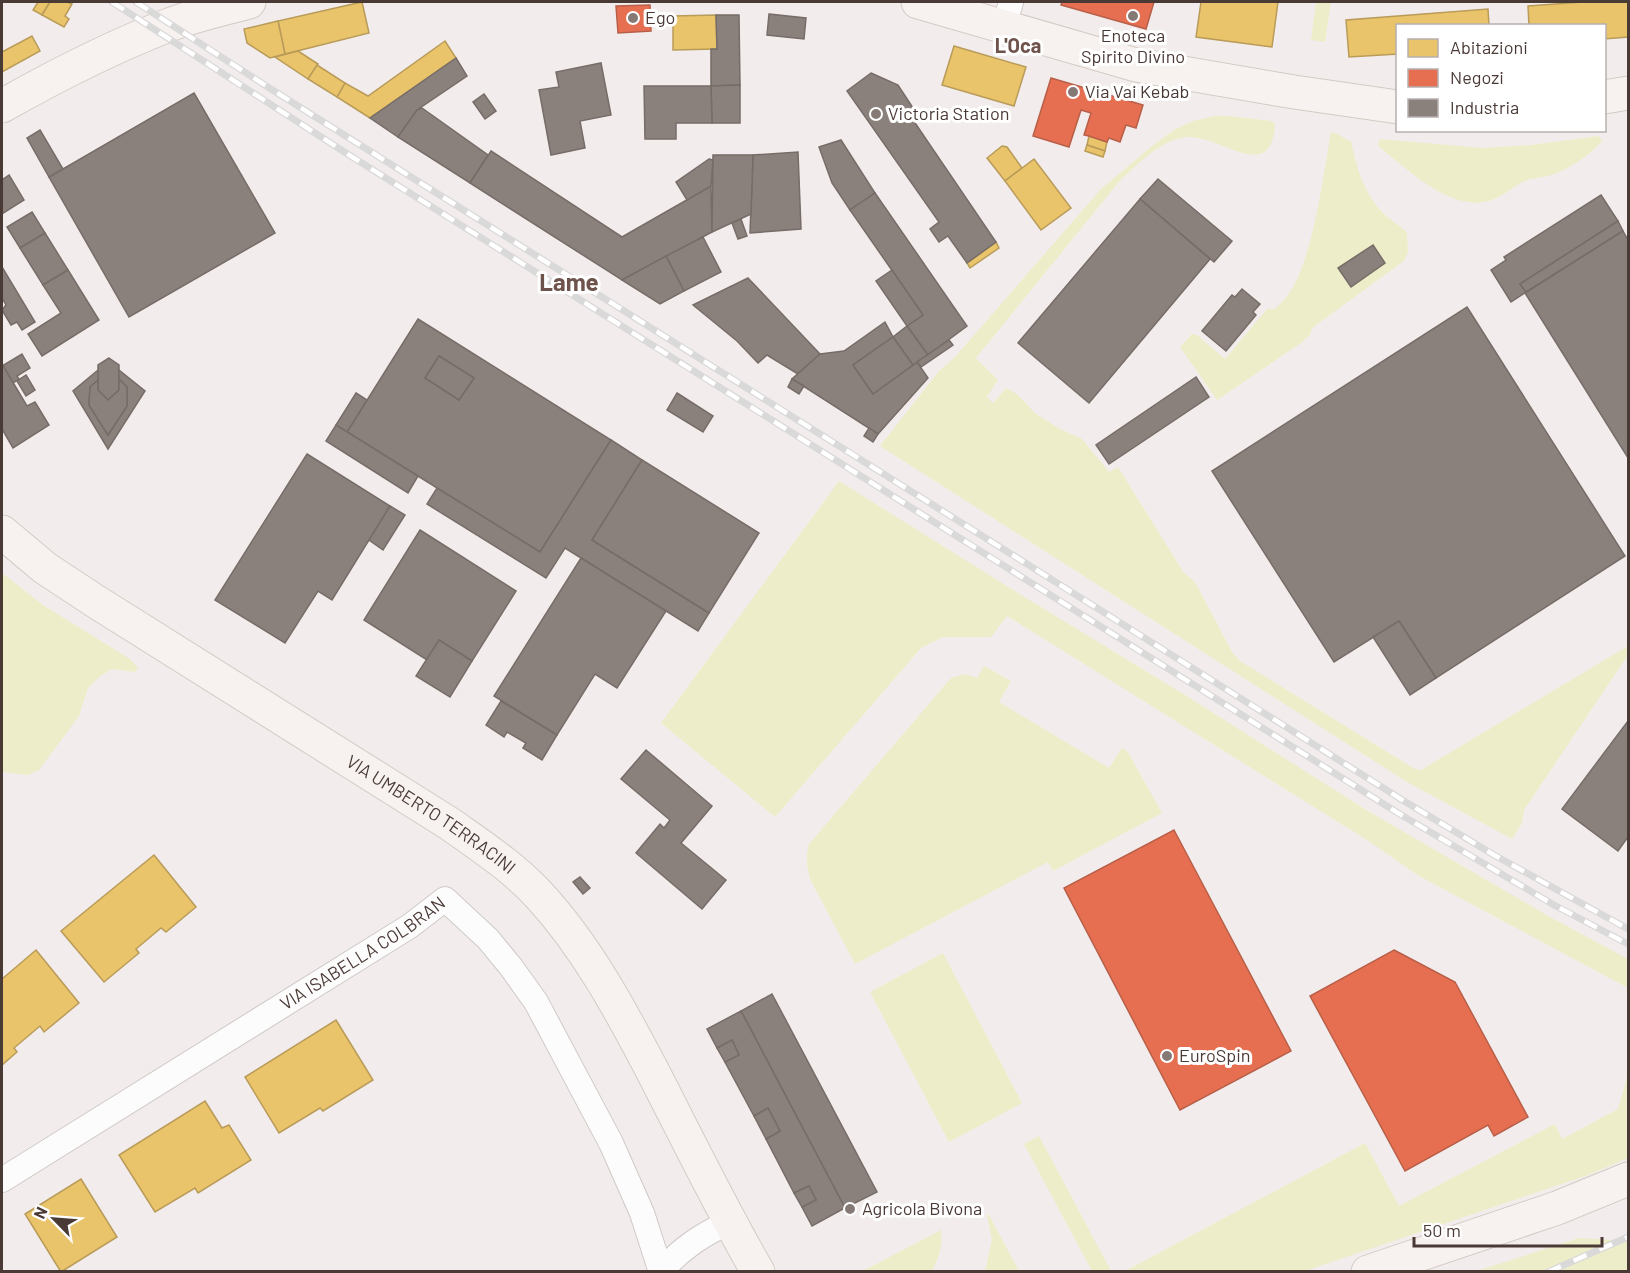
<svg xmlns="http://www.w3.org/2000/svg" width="1630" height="1273" font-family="Barlow,sans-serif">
  <rect width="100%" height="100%" fill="#f2edec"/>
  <g fill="#edeec9">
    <path d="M1316 2H1331L1325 42 1311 40Z"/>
    <path d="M1215 116H1229L1272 121 1275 125C1271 185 1221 135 1187 137 1159 140 1137 165 1118 183L976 358 998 380 987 397 993 403 1006 388 1017 394 1036 414 1060 429 1082 439 1109 472 1118 467 1184 573 1195 582 1232 652 1240 661 1415 769 1421 770 1628 646V655L1524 810 1522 823 1512 839 1407 782 880 446 939 371 955 357 1101 189 1152 146 1174 130 1193 121Z"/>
    <path d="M1331 132C1341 134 1345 140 1351 141 1357 169 1364 194 1385 215 1392 221 1401 226 1407 233L1408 252 1404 261 1312 328 1310 335 1301 343 1217 400 1180 347 1192 334 1197 335 1225 359 1267 309H1275C1279 305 1284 300 1288 295 1313 261 1323 176 1331 132Z"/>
    <path d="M1599 136 1602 141C1590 155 1567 171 1548 176 1543 177 1536 178 1530 179 1514 184 1502 199 1485 202 1447 209 1405 167 1378 146L1380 139 1483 148 1531 145Z"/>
    <path d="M839 481 1018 593 1185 695 1368 811 1552 918 1628 959V988L1419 876 1367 840 1007 616 991 637H943L921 648 775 817 661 723Z"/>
    <path d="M2 573 43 605 130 659 138 668 135 672 111 669 98 678 88 688 79 716 39 770 28 775 2 772Z"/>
    <path d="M984 666 1011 681 999 702 1109 768 1122 748 1128 752 1162 813 1053 871 1048 862 855 964 811 881C807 868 805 858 809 844L951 678 965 674 977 678Z"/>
    <path d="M943 953 1022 1103 949 1142 870 992Z"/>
    <path d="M1628 1074V1158L1588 1175 1305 1271H1125L1365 1143 1399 1206 1555 1124 1562 1139 1618 1109Z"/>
    <path d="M1039 1136 1111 1271H1092L1024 1144Z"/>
    <path d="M987 1215H989L1019 1271H985L992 1240Z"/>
    <path d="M941 1230C943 1245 939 1257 932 1271H863Z"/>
    <path d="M1579 1238 1628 1241V1271H1477Z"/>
  </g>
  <g fill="#e9c46a" stroke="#b99b5a" stroke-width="1.5">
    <path d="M38 2H50L42 15 33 10Z"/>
    <path d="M50 2H67L72 4 65 16 69 19 64 27 42 15Z"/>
    <path d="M362 2 369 33 285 54 278 21Z"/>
    <path d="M1201 2H1278L1272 47 1196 37Z"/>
    <path d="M1583 2H1628V37L1604 39V26H1529L1528 6Z"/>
    <path d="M1488 9 1489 26H1398V54L1349 57 1346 20Z"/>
    <path d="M716 15 717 49 673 50V16Z"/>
    <path d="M278 21 285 54 270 58 247 43 244 29Z"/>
    <path d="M32 36 40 51 2 72V52Z"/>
    <path d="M445 41 456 58 370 118 337 97 345 83 368 96Z"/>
    <path d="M954 46 1026 67 1014 106 942 85Z"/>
    <path d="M298 51 318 64 308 79 275 57Z"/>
    <path d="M317 65 345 83 337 97 308 79Z"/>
    <path d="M1089 136 1107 142 1105 151 1087 145Z"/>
    <path d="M1087 145 1105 151 1103 157 1085 151Z"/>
    <path d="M1002 146 1007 147 1022 168 1005 181 987 158Z"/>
    <path d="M1034 159 1071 208 1041 230 1005 181Z"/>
    <path d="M996 242 999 248 970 268 967 263Z"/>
    <path d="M154 855 196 907 166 932 161 928 136 949 139 953 104 982 61 931Z"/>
    <path d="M36 950 79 1003 44 1032 40 1026 14 1048 17 1052 2 1065V979Z"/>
    <path d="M336 1020 373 1080 323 1111 320 1108 279 1133 245 1077Z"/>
    <path d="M205 1101 222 1128 229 1125 251 1160 198 1193 195 1188 155 1212 119 1155Z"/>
    <path d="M81 1179 117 1237 61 1272 25 1214Z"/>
  </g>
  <g fill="#e76f51" stroke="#b85f49" stroke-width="1.5">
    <path d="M1062 2H1154L1146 29 1061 5Z"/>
    <path d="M650 5 651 31 618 33 616 6Z"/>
    <path d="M1051 78 1143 105 1136 128 1126 125 1120 142 1109 138 1107 142 1089 136 1084 135 1091 113 1081 110 1069 147 1033 136Z"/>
    <path d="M1174 830 1291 1051 1180 1110 1064 888Z"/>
    <path d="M1394 950 1455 982 1528 1117 1494 1136 1488 1125 1405 1171 1310 996Z"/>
  </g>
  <g fill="#8a817c" stroke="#776c67" stroke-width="1.5" fill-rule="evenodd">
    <path d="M769 14 806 18 804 39 767 35Z"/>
    <path d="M716 15H739L740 85 711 86V49H717Z"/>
    <path d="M456 58 467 76 417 110 398 137 370 118Z"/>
    <path d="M601 63 611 115 580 121 585 148 551 155 539 90 559 87 556 72Z"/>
    <path d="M871 73 898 85 917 114 911 117 996 242 967 263 948 236 939 242 930 229 939 222 847 91Z"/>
    <path d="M740 85V123H712L711 86Z"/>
    <path d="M644 86H711L712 123H676V139H645Z"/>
    <path d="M194 93 275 233 129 317 49 177Z"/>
    <path d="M484 94 496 111 485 119 473 102Z"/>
    <path d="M422 108 488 155 470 183 398 137 417 110Z"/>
    <path d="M40 130 63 169 49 177 27 138Z"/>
    <path d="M841 140 875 193 850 210 832 183 819 147Z"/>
    <path d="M491 151 622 237 711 186 712 232 622 280 470 183Z"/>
    <path d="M798 152 801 229 750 233 753 155Z"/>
    <path d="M713 155H753L751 214 712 232Z"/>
    <path d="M709 159 713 160 711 186 687 200 676 182Z"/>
    <path d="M9 175 24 200 2 214V180Z"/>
    <path d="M1158 179 1232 241 1214 262 1140 199Z"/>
    <path d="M875 193 967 326 928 355 907 326 923 315 850 210Z"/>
    <path d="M1601 195 1618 221 1520 284 1526 292 1511 302 1491 270 1506 260 1504 257Z"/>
    <path d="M1140 199 1210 259 1089 403 1018 343Z"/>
    <path d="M32 212 45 233 20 248 7 227Z"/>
    <path d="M741 219 747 236 738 239 732 223Z"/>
    <path d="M1618 221 1623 231 1526 292 1520 284Z"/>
    <path d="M1623 231 1628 240V458L1525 293Z"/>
    <path d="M45 233 68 270 43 285 20 248Z"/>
    <path d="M703 237 721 272 684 291 666 256Z"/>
    <path d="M1373 245 1385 263 1351 287 1338 268Z"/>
    <path d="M666 256 684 291 660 304 622 280Z"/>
    <path d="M2 267 35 322 22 330 17 322 11 325 2 310 6 305 2 298Z"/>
    <path d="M68 270 99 320 42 356 28 334 61 313 43 285Z"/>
    <path d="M892 270 923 315 907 326 876 281Z"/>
    <path d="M748 278 820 354 798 374 767 355 758 363 737 341 693 305Z"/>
    <path d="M1242 289 1260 304 1253 312 1256 315 1226 351 1202 331 1232 295 1235 297Z"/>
    <path d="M1467 307 1625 556 1436 678 1399 621 1334 662 1212 471Z"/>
    <path d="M418 319 611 440 540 552 347 432ZM439 356 474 378 459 400 425 378Z"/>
    <path d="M885 322 893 337 853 365 873 394 917 362 928 378 878 434 792 379 820 354 844 351Z"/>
    <path d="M907 326 928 355 913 365 893 337Z"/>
    <path d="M893 337 913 365 873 394 853 365Z"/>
    <path d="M949 340 953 345 921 367 917 362Z"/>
    <path d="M22 354 30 368 17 376 19 379 13 383 2 366Z"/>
    <path d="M439 356 474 378 459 400 425 378Z"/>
    <path d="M109 358 119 365V390L108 400 98 390V365Z"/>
    <path d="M2 364 27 406 35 402 49 425 13 448 2 429Z"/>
    <path d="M98 370V380L90 387 89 405 108 435 127 406V387L119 379V370L145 391 108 449 73 391Z"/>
    <path d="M26 375 35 390 26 396 17 381Z"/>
    <path d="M1196 377 1209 397 1109 464 1096 445Z"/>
    <path d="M119 379 127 387V406L108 435 89 405 90 387 98 380V390L108 400 119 390Z"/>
    <path d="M792 379 804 386 799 394 788 387Z"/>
    <path d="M356 393 367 400 347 432 336 425Z"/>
    <path d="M677 393 713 416 703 432 667 410Z"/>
    <path d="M336 425 418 476 408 493 326 441Z"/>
    <path d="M869 428 878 434 873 442 864 436Z"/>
    <path d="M611 440 642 460 592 540 709 613 698 631 565 548 546 578 427 504 437 488 540 552Z"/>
    <path d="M307 454 390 506 332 600 318 591 285 643 215 600Z"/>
    <path d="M642 460 759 533 709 613 592 540Z"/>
    <path d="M390 506 405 515 383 550 369 540Z"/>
    <path d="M420 530 516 591 472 661 439 640 427 660 364 620Z"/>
    <path d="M581 558 666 611 617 688 595 674 557 735 494 696Z"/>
    <path d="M1399 621 1436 678 1410 695 1373 637Z"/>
    <path d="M439 640 472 661 450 697 416 676Z"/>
    <path d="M501 701 557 735 542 760 523 748 526 743 507 732 504 737 486 725Z"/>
    <path d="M1628 721V837L1618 851 1562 809Z"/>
    <path d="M646 750 712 806 681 843 726 880 702 909 636 853 660 824 664 828 670 820 621 779Z"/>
    <path d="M580 877 590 888 583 894 573 882Z"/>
    <path d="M772 994 877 1192 845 1208 741 1011Z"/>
    <path d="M741 1011 845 1208 812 1226 802 1207 816 1200 809 1186 794 1193 766 1139 780 1131 768 1108 754 1116 725 1062 739 1055 732 1040 717 1048 707 1029Z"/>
    <path d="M732 1040 739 1055 725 1062 717 1048Z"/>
    <path d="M768 1108 780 1131 766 1139 754 1116Z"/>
    <path d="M809 1186 816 1200 802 1207 794 1193Z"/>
  </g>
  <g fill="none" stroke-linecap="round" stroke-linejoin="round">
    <defs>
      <g id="street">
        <path d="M1004 27 1011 2"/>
        <path id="s1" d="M2 1180 410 926 445 899 488 939 511 967 536 1002 611 1143 642 1213 661 1272"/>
        <path d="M661 1271C683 1247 702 1235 731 1221"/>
      </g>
      <g id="secondary">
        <path d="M918 2 1136 65 1294 92 1398 107"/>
        <path d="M1604 97 1628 93"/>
        <path d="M2 106C55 76 112 47 169 25 195 15 222 9 249 2"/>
        <path id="s2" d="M2 532 45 568 95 601 450 824C481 846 513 867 539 895 586 946 620 1009 652 1070 687 1138 720 1206 758 1272"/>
        <path d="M1368 1272 1557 1208 1628 1179"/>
      </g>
    </defs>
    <use href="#street" stroke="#cfc9c7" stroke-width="26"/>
    <use href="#secondary" stroke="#d5cac4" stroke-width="35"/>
    <use href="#street" stroke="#fdfcfc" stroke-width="24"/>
    <use href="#secondary" stroke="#f7f2ef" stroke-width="33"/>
    <defs>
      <g id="rail">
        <path d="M112 2 346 153 1398 813 1554 905 1628 944"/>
        <path d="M136 2 271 89 1404 801 1494 855 1628 929"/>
        <path d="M1548 1272 1628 1237"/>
      </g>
    </defs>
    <use href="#rail" stroke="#dad9d9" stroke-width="7"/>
    <use href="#rail" stroke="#fff" stroke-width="4.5" stroke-dasharray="14" stroke-linecap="butt"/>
  </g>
  <g fill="#857976" stroke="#fff" stroke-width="2">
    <circle cx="1133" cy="16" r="6"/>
    <circle cx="633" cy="18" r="6"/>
    <circle cx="1073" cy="92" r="6"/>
    <circle cx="876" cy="114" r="6"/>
    <circle cx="1167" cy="1056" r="6"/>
    <circle cx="850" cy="1209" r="6"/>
  </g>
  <g text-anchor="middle" stroke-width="6" stroke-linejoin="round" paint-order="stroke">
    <g font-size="18" fill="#4a3a36" stroke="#fff" text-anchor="start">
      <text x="645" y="24">Ego</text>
      <text x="1133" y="42" text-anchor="middle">Enoteca<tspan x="1133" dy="21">Spirito Divino</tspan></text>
      <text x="1085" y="98">Via Vai Kebab</text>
      <text x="888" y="120">Victoria Station</text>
      <text x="1179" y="1062">EuroSpin</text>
      <text x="862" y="1215">Agricola Bivona</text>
    </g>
    <g font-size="18" fill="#4a3a36" stroke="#fff">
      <text dy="6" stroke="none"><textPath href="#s2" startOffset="514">VIA UMBERTO TERRACINI</textPath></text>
      <text dy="6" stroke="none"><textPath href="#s1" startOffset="426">VIA ISABELLA COLBRAN</textPath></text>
    </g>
    <g font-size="20" font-weight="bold" fill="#6e534c" stroke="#fff">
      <text x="1018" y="53">L'Oca</text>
    </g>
    <g font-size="24" font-weight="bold" fill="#6e534c" stroke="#fff">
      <text x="569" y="291">Lame</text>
    </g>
  </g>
  <rect width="1630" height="1273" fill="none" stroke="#4a3a36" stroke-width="6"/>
  <rect x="1396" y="24" width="210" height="108" fill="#ffffff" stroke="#b7b0af" stroke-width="1.5"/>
  <rect x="1408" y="39" width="30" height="18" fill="#e9c46a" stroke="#b7b0af" stroke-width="1.5"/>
  <text x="1450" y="54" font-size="18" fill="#4a3a36">Abitazioni</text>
  <rect x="1408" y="69" width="30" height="18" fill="#e76f51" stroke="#b7b0af" stroke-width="1.5"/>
  <text x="1450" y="84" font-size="18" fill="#4a3a36">Negozi</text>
  <rect x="1408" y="99" width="30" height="18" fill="#8a817c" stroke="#b7b0af" stroke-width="1.5"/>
  <text x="1450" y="114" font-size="18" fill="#4a3a36">Industria</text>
  <g transform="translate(54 1219) rotate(295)" stroke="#ffffff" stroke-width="4.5" paint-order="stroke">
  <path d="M0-4.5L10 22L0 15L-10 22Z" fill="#4a3a36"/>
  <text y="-9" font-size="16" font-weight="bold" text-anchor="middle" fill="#4a3a36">N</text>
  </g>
  <path d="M1414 1237v9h188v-9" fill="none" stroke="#4a3a36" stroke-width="3"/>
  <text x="1423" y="1237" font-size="18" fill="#4a3a36" stroke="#ffffff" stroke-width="4.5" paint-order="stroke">50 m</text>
</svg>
